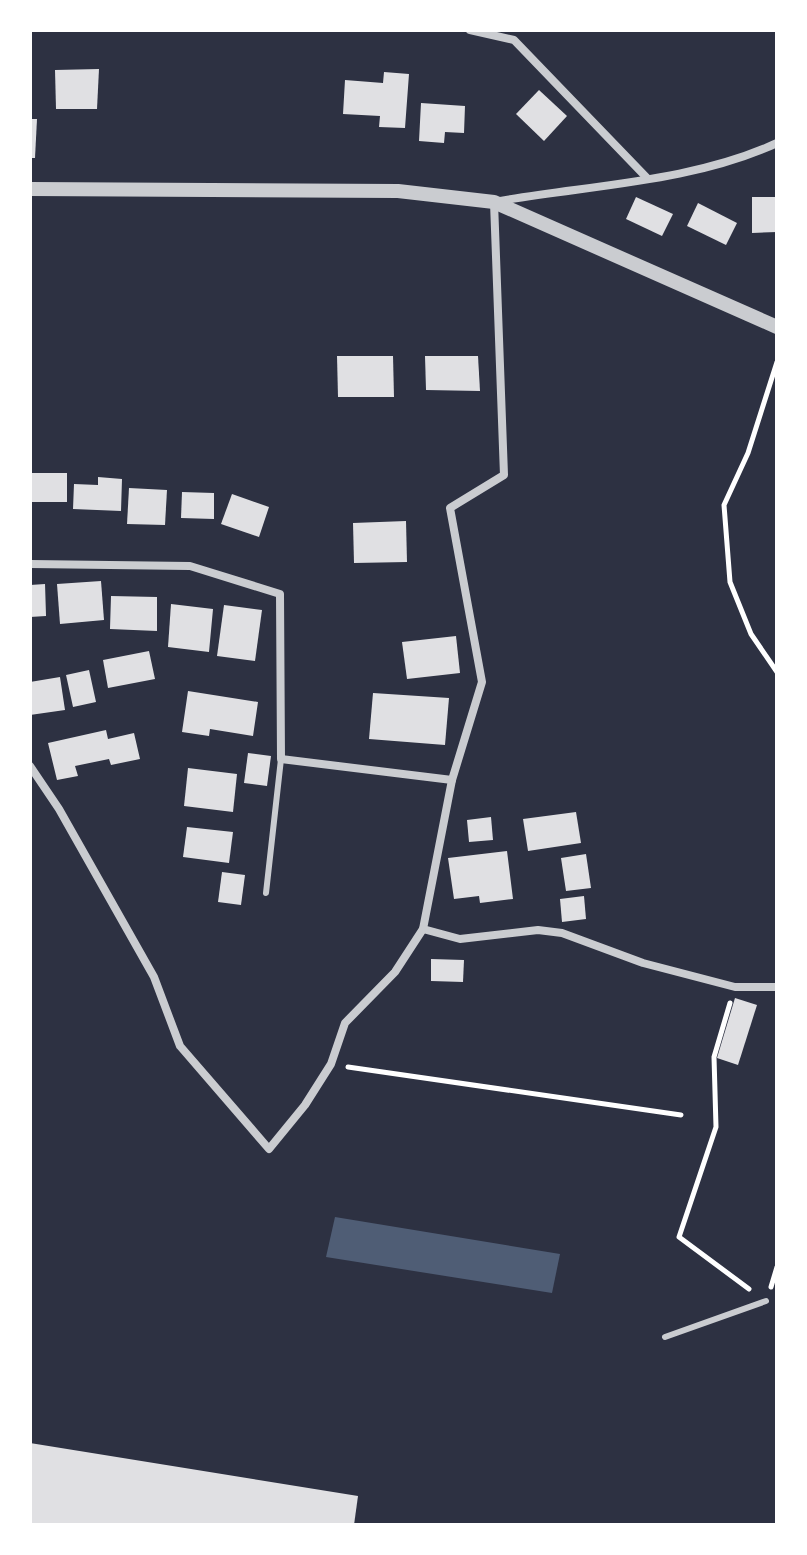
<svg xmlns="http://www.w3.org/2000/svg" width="807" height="1555" font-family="'Alegreya Sans',sans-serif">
  <rect width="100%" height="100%" fill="#2d3142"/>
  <path fill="#4f5d75" d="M335 1217 560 1254 552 1293 326 1257Z"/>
  <g fill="#e0e0e3">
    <path d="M99 69 97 109H56L55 70Z"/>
    <path d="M384 72 409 74 405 128 379 127 380 116 343 114 345 80 383 83Z"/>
    <path d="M539 90 567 116 544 141 516 114Z"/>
    <path d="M421 103 465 106 464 133 445 132 444 143 419 141Z"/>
    <path d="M30 119H37L35 158H30Z"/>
    <path d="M636 197 673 214 662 236 626 219Z"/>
    <path d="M752 197H777V232L752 233Z"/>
    <path d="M698 203 737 223 726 245 687 226Z"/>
    <path d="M337 356H393L394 397H338Z"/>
    <path d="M425 356H478L480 391 426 390Z"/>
    <rect x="30" y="473" width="37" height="29"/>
    <path d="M98 477 122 479 121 511 73 509 74 484 98 485Z"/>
    <path d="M129 488 167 490 165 525 127 524Z"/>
    <path d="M182 492 214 493V519L181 518Z"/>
    <path d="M232 494 269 507 259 537 221 524Z"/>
    <path d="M406 521 407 562 354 563 353 523Z"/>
    <path d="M101 581 104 620 60 624 57 584Z"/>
    <path d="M45 584 46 616 30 617V585Z"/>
    <path d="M111 596 157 597V631L110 629Z"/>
    <path d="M171 604 213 609 209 652 168 647Z"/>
    <path d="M224 605 262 610 255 661 217 656Z"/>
    <path d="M456 636 460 673 407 679 402 642Z"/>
    <path d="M149 651 155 679 108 688 103 660Z"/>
    <path d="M89 670 96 702 73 707 66 675Z"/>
    <path d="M60 677 65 710 30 715V682Z"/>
    <path d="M188 691 258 702 253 736 210 729 209 736 182 732Z"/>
    <path d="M373 693 449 698 445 745 369 739Z"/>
    <path d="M106 730 108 739 134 733 140 759 111 765 109 759 75 766 78 776 57 780 48 743Z"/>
    <path d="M248 753 271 756 267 786 244 783Z"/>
    <path d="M188 768 237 774 233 812 184 806Z"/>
    <path d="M576 812 581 843 528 851 523 819Z"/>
    <path d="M491 817 493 840 469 842 467 820Z"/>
    <path d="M187 827 233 832 229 863 183 857Z"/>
    <path d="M507 851 513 899 480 903 479 896 454 899 448 858Z"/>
    <path d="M586 854 591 888 566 891 561 858Z"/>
    <path d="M222 872 245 875 241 905 218 902Z"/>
    <path d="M584 896 586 919 562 922 560 899Z"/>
    <path d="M431 959 464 960 463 982 431 981Z"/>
    <path d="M735 998 757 1005 738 1065 717 1058Z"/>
    <path d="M30 1443 358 1496 354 1525H30Z"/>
  </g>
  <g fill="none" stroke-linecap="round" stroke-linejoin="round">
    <g stroke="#fff" stroke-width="5">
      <path d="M777 362 748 453 724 505 730 582 751 634 777 672"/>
      <path d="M730 1003 714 1057 716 1127 679 1237 749 1289"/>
      <path d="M348 1067 681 1115"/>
      <path d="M771 1287 777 1267"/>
    </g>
    <g stroke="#caccd0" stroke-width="6">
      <path d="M266 893 281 759"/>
      <path d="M665 1337 766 1301"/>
    </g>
    <g stroke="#caccd0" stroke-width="8">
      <path d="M470 30 514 40 647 178"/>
      <path d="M30 564 190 566 280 594 281 759 452 780"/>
      <path d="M30 766 59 809 154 977 180 1046 269 1149 305 1105 331 1064 345 1023 395 972 423 929 452 780 482 682 450 508 504 475 494 202C587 185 690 183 777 143"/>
      <path d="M423 929 460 939 538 930 562 933 643 963 735 987H777"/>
    </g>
    <path stroke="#caccd0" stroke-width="14" d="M30 189 398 191 494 202 777 327"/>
  </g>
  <rect width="807" height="1555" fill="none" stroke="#ffffff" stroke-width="64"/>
</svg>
